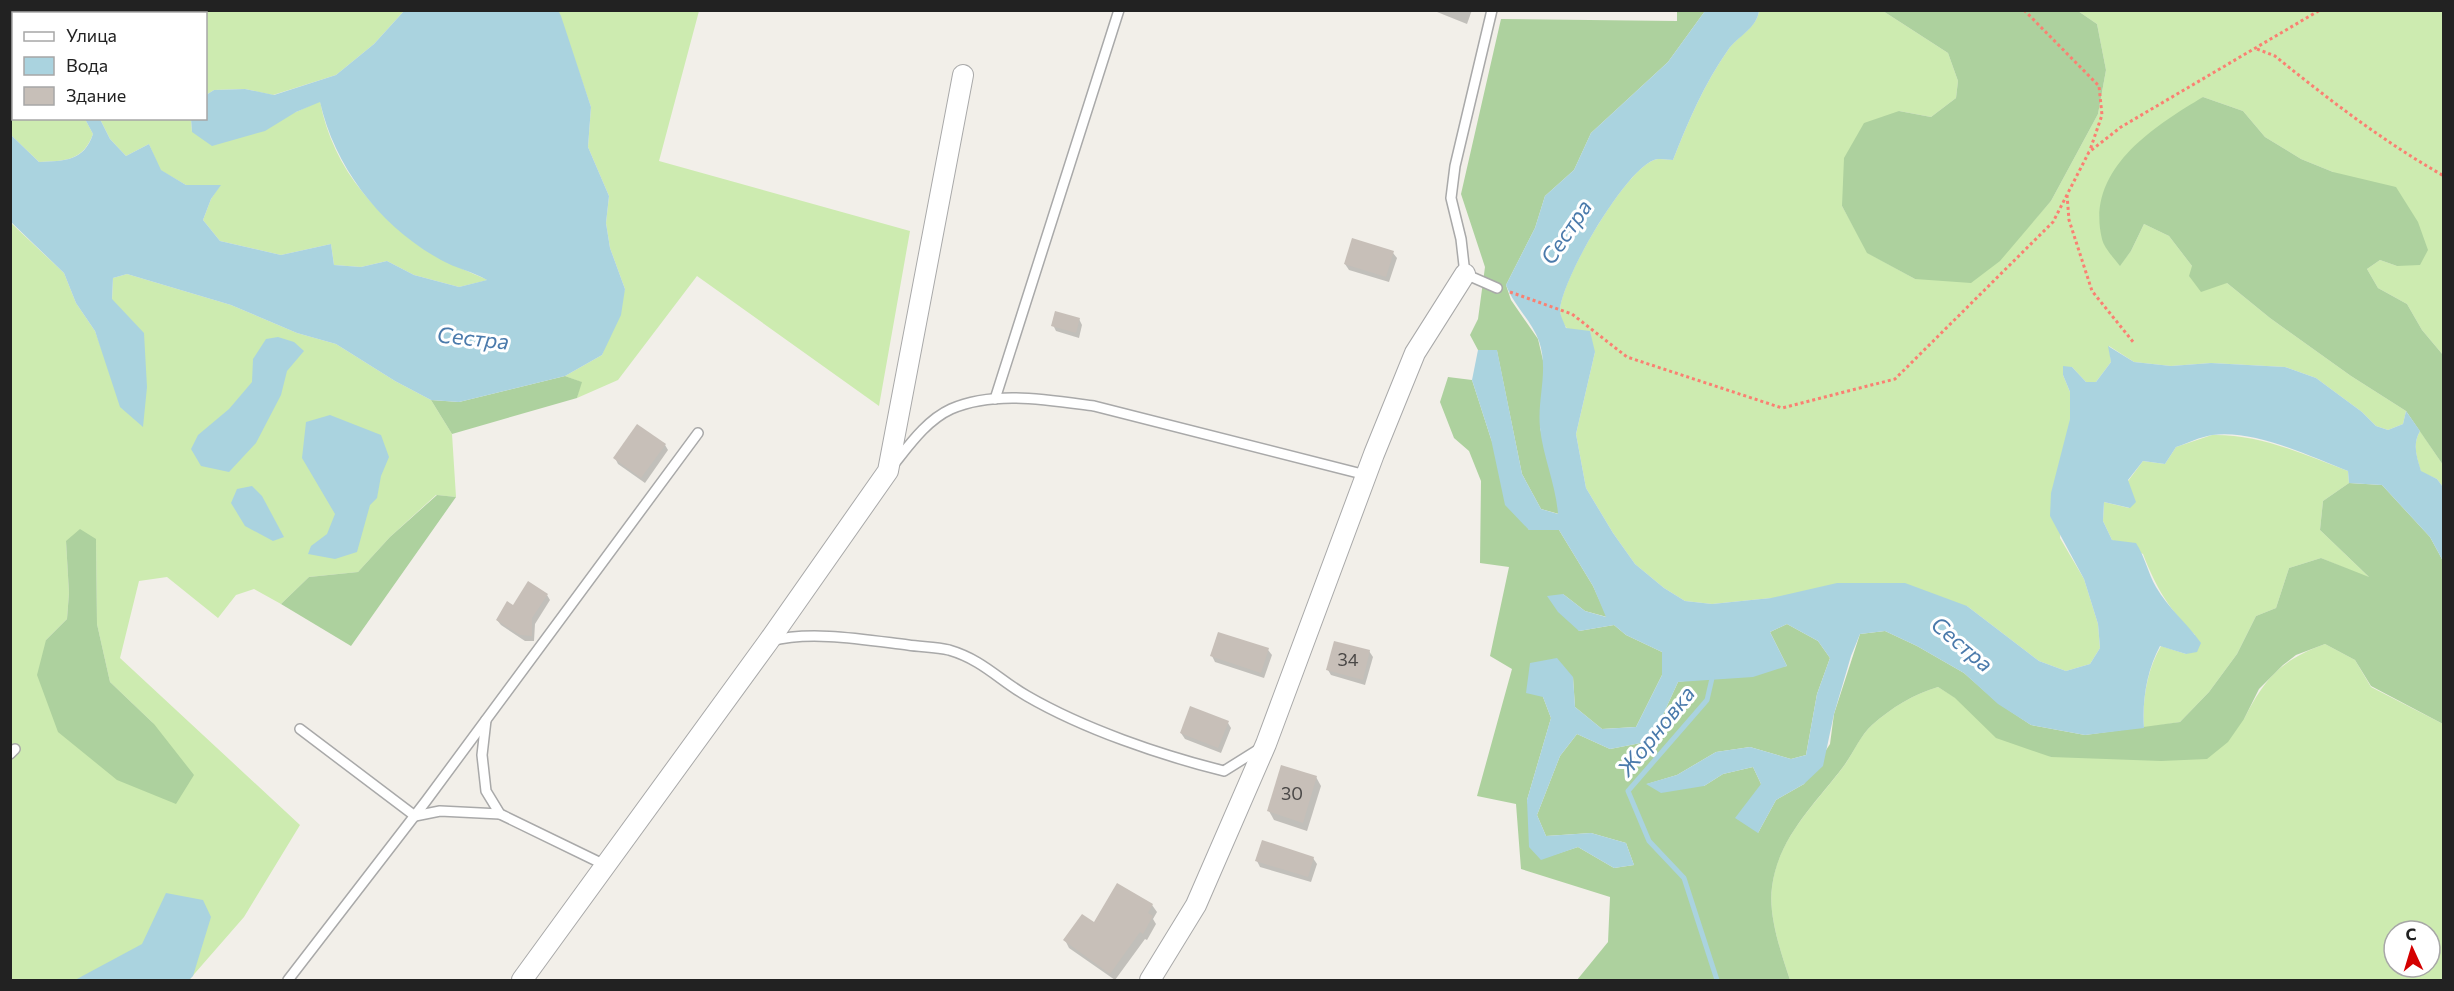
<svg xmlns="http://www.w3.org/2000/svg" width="2454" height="991" font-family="Commissioner,sans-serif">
  <rect width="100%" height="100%" fill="#f2efe9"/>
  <g fill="#cdebb0" fill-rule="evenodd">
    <path d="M83 10 404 11 374 44 336 75 273 95 245 89 214 90 206 95V14H77Z"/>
    <path d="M558 11H699L659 161 910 231 879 406 697 276 618 380 577 398 581 382 565 376 602 355 625 289 610 248 606 223 609 196 588 147 591 107Z"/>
    <path d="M1759 11H1883L1948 53 1958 81 1956 98 1931 117 1899 111 1842 206 1868 253 1915 279 2028 227 2051 201 2098 114 2106 70 2097 24 2078 11H2443V355L2422 330 2407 304 2378 288 2367 269 2380 260 2397 266 2333 172 2301 159 2265 137 2243 111 2203 97 2120 265 2131 251 2144 224 2169 236 2192 266 2227 283 2270 318 2351 376 2406 411 2403 424 2388 430 2376 426 2362 412 2316 378 2285 367 2211 363 2171 366 2134 362 2109 346 2111 362 2096 382H2086L2072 367 2063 375 2070 392V419L2060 538 2084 579 2098 624 2100 648 2090 664 2066 671 2039 661 1967 606 1771 598 1712 604 1685 601 1664 588 1635 564 1613 533 1586 488 1576 434 1595 352C1582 342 1560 329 1560 311 1560 281 1625 170 1654 160 1659 158 1667 160 1673 160 1688 122 1704 84 1728 50 1737 36 1757 28 1759 11Z"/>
    <path d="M10 28H13L14 118 85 119 93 134C83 161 65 161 39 162L11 135Z"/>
    <path d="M320 101C336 189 409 249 488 280L459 287 414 275 387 261 361 267 334 265 331 244 281 255 220 241 203 220 211 199 220 185H186L160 170 149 144 126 156 110 139 100 119H191L192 132 296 112Z"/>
    <path d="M10 222 64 273 76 303 95 331 104 356 144 334 112 300 113 278 127 274 231 305 297 333 336 344 395 381 431 400 452 434 456 497 436 495 390 537 358 572 309 577 281 604 254 589 236 595 218 618 167 577 139 581 120 658 300 825 244 917 189 980H11ZM96 539 97 624 110 682 154 724 46 640 67 619 69 593 66 541Z"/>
    <path d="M2420 431 2443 465V487L2437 479 2421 472C2417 457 2412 445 2420 431Z"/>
    <path d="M2212 435C2260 434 2303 454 2348 471L2349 483 2323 501 2320 530 2371 579 2321 558 2289 568 2276 608 2256 616 2237 654 2209 692 2180 722 2144 728C2142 700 2147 670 2161 646L2186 654 2195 635C2169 609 2156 588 2143 554L2112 540 2103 521 2104 502 2129 508 2128 481 2143 461 2165 464 2176 447Z"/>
    <path d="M2325 644 2355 660 2371 687 2443 724V980H1790C1781 953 1768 915 1772 887 1778 836 1818 802 1846 763 1854 751 1861 735 1872 725 1891 708 1914 694 1938 687L2051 757 2244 719C2265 678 2281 660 2325 644ZM2394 931H2430V967H2394Z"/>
  </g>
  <g fill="#add19e">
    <path d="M1677 11H1705L1668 62 1591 133 1574 170 1545 196 1535 228 1506 285 1511 300 1538 339 1545 369 1540 428 1554 479 1559 514 1541 509 1522 474 1497 351 1478 350 1470 335 1478 319 1485 267 1461 194 1501 19 1677 21Z"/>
    <path d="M1883 11H2078L2097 24 2106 70 2098 114 2051 201 2000 261 1971 283 1915 279 1867 253 1842 206 1844 158 1864 123 1899 111 1931 117 1956 98 1958 81 1948 53Z"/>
    <path d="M2203 97 2243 111 2265 137 2301 159 2333 172 2396 187 2418 222 2428 250 2420 265 2397 266 2380 260 2367 269 2378 288 2407 304 2422 330 2443 355V465L2406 411 2351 376 2270 318 2227 283 2201 292 2189 276 2192 266 2169 236 2144 224 2131 251 2120 266C2114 258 2104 248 2102 239 2085 170 2153 127 2203 97Z"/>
    <path d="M565 376 582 382 577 398 452 434 431 400 459 402Z"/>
    <path d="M1448 377 1472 380 1491 439 1529 530H1559L1593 586 1607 617 1585 611 1563 594 1579 631 1614 625 1626 635 1662 652V675L1636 727 1602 729 1575 707 1573 677 1543 697 1551 718 1527 800 1541 859 1578 847 1614 868 1634 865 1626 843 1591 833 1546 836 1537 815 1560 756 1577 734 1610 749 1651 741 1678 682 1787 666 1770 632 1787 624 1818 641 1830 658 1817 694 1806 755 1791 759 1750 747 1716 752 1677 775 1647 784 1704 786 1723 774 1753 767 1761 784 1758 833 1776 800 1804 784 1830 744 1834 714 1860 634 1885 631 1917 646 1964 673 1998 703 2031 725 2085 735 2180 722 2209 692 2237 654 2256 616 2276 608 2289 568 2321 558 2369 577 2320 530 2323 501 2349 483 2382 485 2430 537 2443 561V724L2371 686 2355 660 2325 644 2296 655 2283 665 2259 689 2244 719 2228 742 2207 759 2161 761 2051 757 1996 738 1955 698 1938 687C1914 694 1891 708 1872 725 1860 736 1853 754 1843 767 1815 804 1778 838 1772 887 1768 915 1781 953 1790 980H1577L1608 942 1610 897 1521 869 1516 804 1477 796 1512 669 1490 656 1509 567 1480 563 1481 481 1469 451 1454 438 1440 402Z"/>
    <path d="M437 495 456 497 351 646 281 604 309 577 358 572 390 537Z"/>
    <path d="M80 529 96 539 97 624 110 682 154 724 194 775 176 804 117 780 58 732 37 675 46 640 67 619 69 593 66 541Z"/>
  </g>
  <g fill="#aad3df">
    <path d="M404 11 558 10 561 16 591 107 588 147 609 196 606 223 610 248 625 289 621 315 602 355 565 376 459 402 431 400 395 381 336 344 297 333 231 305 127 274 113 278 112 299 144 333 147 387 143 427 120 407 95 331 76 303 64 273 11 222V135L39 162C65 161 84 161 93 134L85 119H100L110 139 126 156 149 144 161 170 186 185H221L211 199 203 220 220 241 281 255 331 244 334 265 361 267 387 261 414 275 459 287 487 280C474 272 455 268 441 260 381 227 335 168 320 102L296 112 265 131 212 146 192 132 191 119 206 118V95L214 90 245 89 274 95 336 75 374 44Z"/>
    <path d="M1705 11H1759C1757 28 1737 37 1728 50 1704 84 1688 122 1673 160 1667 160 1659 158 1654 160 1624 171 1562 279 1560 310 1560 316 1564 322 1566 328L1590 331 1595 352 1576 434 1586 488 1613 533 1635 564 1664 588 1685 601 1712 604 1771 598 1837 583H1905L1967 606 2039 661 2066 671 2090 664 2100 648 2098 624 2084 579 2050 516 2051 493 2070 419V392L2063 375V366L2072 367 2086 382H2096L2111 362 2108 346 2134 362 2171 366 2211 363 2285 367 2316 378 2362 412 2376 426 2388 430 2403 424 2406 411 2420 431C2412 445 2417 457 2421 471L2437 479 2443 487V561L2430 537 2382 485 2349 483 2348 471C2309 456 2254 429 2212 435 2200 437 2188 443 2176 447L2165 464 2143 461 2128 480 2136 502 2130 508 2104 502 2103 521 2112 540 2136 543C2145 557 2148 573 2156 587 2168 608 2187 623 2201 643L2197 652 2186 654 2160 646C2147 670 2142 700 2144 728L2085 735 2031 725 1998 704 1964 673 1917 646 1885 631 1860 634 1851 656 1834 714 1823 766 1804 784 1776 800 1758 833 1735 818 1761 784 1753 767 1723 774 1704 786 1661 793 1646 784 1677 775 1716 752 1750 747 1791 759 1806 755 1817 694 1830 658 1818 641 1787 624 1770 632 1787 666 1753 677 1678 682 1651 741 1610 749 1577 734 1560 756 1537 815 1546 836 1591 833 1626 843 1634 865 1614 868 1578 847 1541 860 1529 847 1527 800 1551 718 1543 697 1526 693 1530 663 1557 658 1573 677 1575 707 1602 729 1636 727 1662 675V652L1626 635 1614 625 1579 631 1558 612 1547 596 1563 594 1585 611 1606 617 1593 586 1559 530H1529L1505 505 1491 439 1472 380 1478 350H1497L1522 474 1541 509 1558 514C1556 485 1543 457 1540 428 1537 398 1549 371 1539 341 1532 321 1514 306 1506 285L1535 228 1545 196 1574 170 1591 133 1668 62Z"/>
    <path d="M278 337 294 342 304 351 287 371 281 395 256 443 229 472 201 466 191 449 198 435 229 409 252 382 253 359 266 339Z"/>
    <path d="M330 415 381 435 389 457 381 476 377 498 370 505 357 552 335 559 308 554 311 546 327 534 335 514 302 458 306 422Z"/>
    <path d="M252 486 262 496 284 537 273 541 245 526 231 503 237 489Z"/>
    <path d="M166 893 203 900 211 917 193 976 189 980H75L142 944Z"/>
  </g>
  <g fill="#0003">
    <path d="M1432 10H1472L1467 24Z"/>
    <path d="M1393 253 1397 258 1389 282 1349 270 1345 264Z"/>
    <path d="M1079 319 1082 325 1079 338 1056 331 1053 325Z"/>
    <path d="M665 445 668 450 645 483 618 464 615 458Z"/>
    <path d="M547 595 550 600 535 624 534 641H525L501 625 497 620Z"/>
    <path d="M1268 650 1272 655 1264 678 1215 662 1212 656Z"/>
    <path d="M1369 651 1373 657 1365 685 1331 675 1328 670Z"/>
    <path d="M1228 723 1231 728 1221 753 1185 739 1181 733Z"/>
    <path d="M1316 777 1321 786 1307 831 1274 820 1269 811Z"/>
    <path d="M1313 858 1317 864 1311 882 1260 867 1257 861Z"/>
    <path d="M1152 905 1157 912 1153 919 1156 924 1147 940 1145 939 1115 980 1069 948 1065 940 1094 925Z"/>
  </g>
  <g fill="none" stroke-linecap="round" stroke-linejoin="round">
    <path stroke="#aad3df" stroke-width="5" d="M1713 674 1707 700 1628 791 1649 841 1684 878 1717 980"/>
  </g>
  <g fill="#c7bfb8">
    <path d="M1352 238 1394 251 1386 277 1344 264Z"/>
    <path d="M1055 311 1080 318 1076 333 1051 326Z"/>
    <path d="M637 424 666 444 641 478 613 458Z"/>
    <path d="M528 581 548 594 532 618V636L520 635 496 620 507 601 513 605Z"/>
    <path d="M1218 632 1269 648 1261 673 1210 656Z"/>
    <path d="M1334 641 1370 650 1363 680 1326 670Z"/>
    <path d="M1190 706 1229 721 1218 748 1180 733Z"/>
    <path d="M1281 765 1317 776 1303 823 1267 811Z"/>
    <path d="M1262 840 1314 857 1308 877 1255 861Z"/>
    <path d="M1117 883 1153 904 1148 913 1153 916 1143 934 1140 932 1110 974 1063 940 1082 914 1094 922Z"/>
  </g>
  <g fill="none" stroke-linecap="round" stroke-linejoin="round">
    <defs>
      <g id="service">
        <path d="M1492 10 1455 166 1451 198 1461 239 1465 274 1497 288"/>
        <path d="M995 399 1119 10"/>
        <path d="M894 464C910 444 927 420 951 409 994 390 1049 400 1094 406L1366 475"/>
        <path d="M771 641C810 630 867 640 908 645 921 647 936 647 949 650 983 660 999 680 1027 696 1084 729 1160 755 1224 771L1259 749"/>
        <path d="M486 720 482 755 486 791 500 814 607 866"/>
        <path d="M300 729 415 816 440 811 500 814"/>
        <path d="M10 754 15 749"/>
        <path d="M288 980 426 801 698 433"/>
      </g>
      <g id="minor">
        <path d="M522 980 768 642 888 471 963 75"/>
        <path d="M1150 980 1196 905 1266 744 1374 454 1415 353 1465 274"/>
      </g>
    </defs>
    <use href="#service" stroke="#a9a9a9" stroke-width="12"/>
    <use href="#minor" stroke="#a9a9a9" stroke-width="22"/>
    <g stroke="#fa8072" stroke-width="3" stroke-dasharray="3 3" stroke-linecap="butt">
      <path d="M2024 10 2099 86 2102 115 2090 150"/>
      <path d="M2257 49 2275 56C2328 99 2384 142 2444 176"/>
      <path d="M2067 195 2069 220 2092 291 2134 343"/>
      <path d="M1510 292 1572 314 1627 357 1782 408 1895 379 2053 222 2089 152 2121 127 2320 10"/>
    </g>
    <use href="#service" stroke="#fff" stroke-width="9"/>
    <use href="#minor" stroke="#fff" stroke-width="20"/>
  </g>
  <g text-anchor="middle" stroke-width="6" stroke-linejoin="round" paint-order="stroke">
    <g font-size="18" fill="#4b4948">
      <text x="1348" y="666">34</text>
      <text x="1292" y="800">30</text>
    </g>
    <g font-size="22" font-style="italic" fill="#4a7aab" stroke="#fff">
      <text transform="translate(1566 232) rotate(-56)" y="8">Сестра</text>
      <text transform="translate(473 338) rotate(6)" y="8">Сестра</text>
      <text transform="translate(1962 644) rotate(40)" y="8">Сестра</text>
      <text transform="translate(1656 731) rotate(-51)" y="8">Жорновка</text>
    </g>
  </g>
  <rect width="2454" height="991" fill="none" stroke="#222222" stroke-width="24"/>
  <rect x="12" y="12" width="195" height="108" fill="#ffffff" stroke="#a7a7a7" stroke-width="1.5"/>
  <rect x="24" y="32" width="30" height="9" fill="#ffffff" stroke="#a7a7a7" stroke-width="1.5"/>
  <text x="66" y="42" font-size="18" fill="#222222">Улица</text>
  <rect x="24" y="57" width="30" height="18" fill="#aad3df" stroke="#a7a7a7" stroke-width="1.5"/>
  <text x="66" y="72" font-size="18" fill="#222222">Вода</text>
  <rect x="24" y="87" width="30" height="18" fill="#c7bfb8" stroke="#a7a7a7" stroke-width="1.5"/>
  <text x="66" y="102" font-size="18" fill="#222222">Здание</text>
  <g transform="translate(2412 949) rotate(356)"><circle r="28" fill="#ffffff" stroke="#a7a7a7" stroke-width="1.5"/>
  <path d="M0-4.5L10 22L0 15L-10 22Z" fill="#d40000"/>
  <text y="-9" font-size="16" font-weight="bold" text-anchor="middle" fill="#222222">С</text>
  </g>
</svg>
